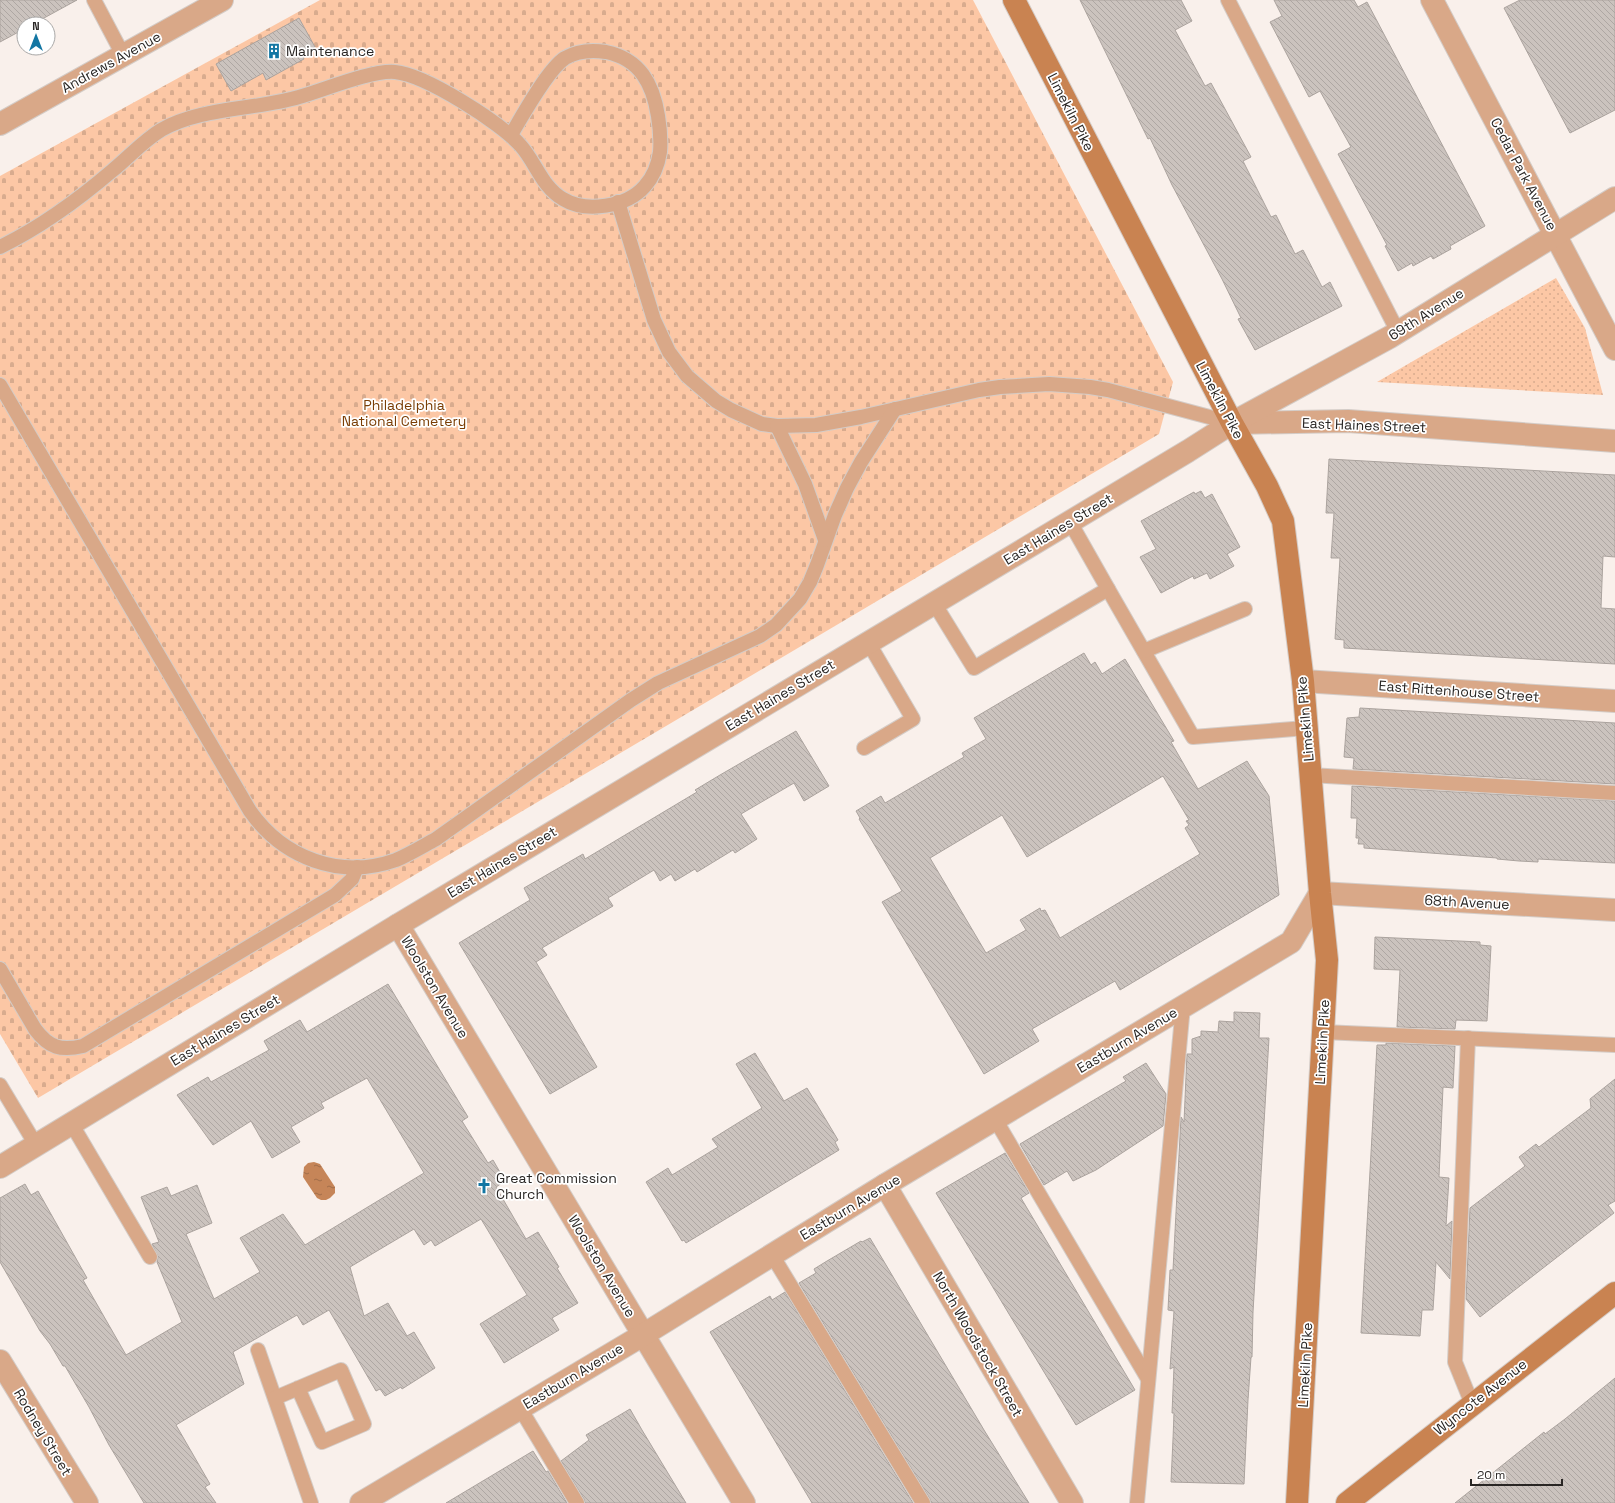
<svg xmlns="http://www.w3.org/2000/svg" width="1615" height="1503" font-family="'Space Grotesk',sans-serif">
  <defs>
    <pattern id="grass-dots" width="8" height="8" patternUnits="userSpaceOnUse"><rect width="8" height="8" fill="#fcc7a5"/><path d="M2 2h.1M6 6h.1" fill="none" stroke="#d8ab8e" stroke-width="1.8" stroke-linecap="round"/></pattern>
    <pattern id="cemetery-stones" width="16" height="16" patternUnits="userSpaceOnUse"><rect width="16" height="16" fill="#fcc7a5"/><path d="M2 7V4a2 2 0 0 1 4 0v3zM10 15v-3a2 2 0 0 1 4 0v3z" fill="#d8ab8e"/></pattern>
    <pattern id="water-ripples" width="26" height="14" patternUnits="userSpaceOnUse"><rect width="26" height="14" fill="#c68558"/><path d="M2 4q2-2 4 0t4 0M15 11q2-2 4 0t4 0" fill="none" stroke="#a16d49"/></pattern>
    <pattern id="building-back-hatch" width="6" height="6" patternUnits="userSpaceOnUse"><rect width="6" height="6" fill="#cbc3be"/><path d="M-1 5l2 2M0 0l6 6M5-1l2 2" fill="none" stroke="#aea7a3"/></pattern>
  </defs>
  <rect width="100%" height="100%" fill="#f9f0eb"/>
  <path fill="url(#grass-dots)" d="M1556 278 1585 328 1603 395 1377 382Z"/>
  <path fill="url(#cemetery-stones)" d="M320 0H973L1173 382 1159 434 38 1098 0 1034V176Z"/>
  <path fill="url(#water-ripples)" d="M314 1162 320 1164 335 1187V1193L330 1198 326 1200H321L317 1198 303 1177 304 1167 308 1163Z"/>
  <g fill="url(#building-back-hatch)" stroke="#aba39e" fill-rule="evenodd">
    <path d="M0 0H77L33 24H24V29L0 42Z"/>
    <path d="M1080 0H1181L1192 21 1175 30 1205 86 1211 83 1251 157 1243 161 1271 217 1276 215 1295 254 1303 250 1322 287 1330 282 1342 306 1255 350 1238 319 1241 318 1222 279 1172 185 1150 138 1148 139Z"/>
    <path d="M1274 0H1354L1358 7 1367 2 1485 226 1450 246 1451 249 1433 259 1431 256 1413 266 1412 263 1398 271 1385 246 1387 245 1338 154 1351 147 1320 91 1309 97 1270 22 1282 16Z"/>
    <path d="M1520 0H1615V110L1570 133 1504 8Z"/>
    <path d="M299 18 315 47 302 54 304 59 266 80 263 73 231 91 216 64Z"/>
    <path d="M1329 459 1615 475V557L1603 556 1601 608 1615 609V664L1344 648V640L1335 639 1340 558H1331L1334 513H1326Z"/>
    <path d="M1201 491 1205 498 1212 494 1240 547 1227 554 1234 566 1210 579 1207 573 1194 579 1193 576 1161 593 1140 557 1156 549 1141 521 1194 492 1195 494Z"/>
    <path d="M1084 653 1091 665 1095 662 1102 674 1125 659 1174 741 1171 742 1198 789 1247 761 1269 796 1279 895 1120 990 1115 981 1032 1029 1039 1041 984 1074 882 902 902 891 859 819 860 818 856 811 881 796 885 803 964 757 962 753 986 739 974 718ZM1163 776 1189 820 1186 821 1189 825 1185 828 1200 854 1060 938 1045 910 1041 911 1040 908 1020 920 1026 930 986 953 930 858 1002 815 1027 857Z"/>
    <path d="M1360 708 1615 723V784L1353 769 1354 758 1344 757 1347 718 1359 717Z"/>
    <path d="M796 731 829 786 804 801 794 783 741 814 757 839 735 853 733 850 697 872 695 869 675 881 671 874 660 881 654 870 608 898 613 906 542 948 547 955 536 962 597 1067 550 1094 459 943 530 900 524 888 583 854 585 859 697 792 695 790 720 775Z"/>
    <path d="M1352 786 1615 801V863L1538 859V862L1519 861 1497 859V858L1364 848V844H1358L1359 838H1356L1357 818H1351Z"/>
    <path d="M1375 937 1480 942V945L1491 946 1487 1021 1456 1020 1455 1029 1397 1027 1400 970 1374 969Z"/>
    <path d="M388 984 468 1117 462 1121 488 1163 493 1160 505 1181 496 1187 526 1239 538 1232 559 1267 557 1268 578 1303 552 1318 559 1330 504 1363 480 1324 527 1295 481 1219 435 1246 431 1240 424 1245 414 1229 350 1267 364 1316 388 1303 407 1336 414 1332 435 1368 402 1389 401 1387 385 1396 380 1389 376 1391 329 1310 303 1325 297 1315 233 1352 244 1384 176 1425 210 1484 205 1487 216 1503H144L109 1445 89 1407 65 1366H63L50 1344 40 1331 0 1262V1198L25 1184 31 1195 38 1191 87 1278 83 1280 126 1355 182 1322 157 1262 158 1257 152 1244 159 1242 141 1197 167 1187 171 1196 197 1185 212 1223 186 1234 214 1299 260 1272 240 1238 283 1214 305 1245 424 1173 367 1078 321 1103 324 1108 291 1127 300 1142 272 1158 251 1121 213 1145 177 1095 208 1077 211 1082 269 1050 264 1041 300 1020 307 1032Z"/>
    <path d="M1234 1012 1260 1013 1259 1038H1269L1253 1312 1252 1357H1251L1248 1400 1244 1484 1171 1482 1173 1439 1174 1413H1172L1174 1367 1170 1369 1174 1311 1168 1310 1170 1270H1173L1181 1117 1184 1122 1187 1054H1192V1039L1201 1036V1031L1218 1032 1219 1021 1234 1022Z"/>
    <path d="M1386 1043 1455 1046 1453 1088 1443 1087 1439 1177 1449 1178 1446 1226 1452 1221 1450 1279 1436 1262 1433 1310H1422L1420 1336 1361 1333 1377 1045H1386Z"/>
    <path d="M755 1053 784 1101 807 1088 838 1140 835 1142 839 1150 686 1243 684 1240 682 1241 646 1182 668 1168 672 1175 718 1147 712 1139 762 1108 736 1064Z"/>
    <path d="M1146 1063 1166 1094 1163 1126 1096 1170 1073 1181 1067 1171 1044 1185 1020 1144 1126 1081 1123 1077Z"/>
    <path d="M1615 1079V1201L1608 1205 1614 1213 1480 1317 1466 1299 1470 1208 1525 1166 1519 1157 1536 1144 1539 1147 1591 1108 1590 1099Z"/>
    <path d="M1005 1153 1029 1193 1021 1198 1135 1390 1076 1425 936 1193Z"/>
    <path d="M870 1238 984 1430 1029 1503H931L930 1499 799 1283 816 1273 814 1269 827 1261 861 1241 862 1242Z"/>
    <path d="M785 1292 913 1503H812L710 1332 770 1296 772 1300Z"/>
    <path d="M1615 1378V1503H1455L1544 1432 1545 1434 1565 1419Z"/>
    <path d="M630 1409 642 1430 686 1503H585L584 1499 561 1461 589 1440 586 1435Z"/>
    <path d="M533 1451 546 1472 548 1471 567 1503H446Z"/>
  </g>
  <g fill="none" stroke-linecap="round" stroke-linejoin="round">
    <defs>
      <g id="lane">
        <path d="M94 0 123 55"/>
        <path d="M1228 0 1398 332"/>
        <path d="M618 202 654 320 669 352 687 376 716 401 731 410 762 424 777 426 816 425 861 417 979 390 1000 387 1049 384 1090 387 1108 390 1232 423"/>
        <path d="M0 247C41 227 78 200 113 170 129 157 143 141 161 130 201 107 255 110 299 97 324 90 371 70 395 72 426 75 501 123 521 146 536 163 542 187 563 199 586 213 627 207 645 186 654 176 658 165 660 152 661 140 660 128 658 116 653 84 640 59 606 52 593 50 577 51 565 58 548 69 522 116 511 135"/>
        <path d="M0 385 250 811C283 858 340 880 396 860 410 854 423 846 436 839L631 700 658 683 760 636 776 625 800 599 810 582 817 565 835 515 847 488 861 462 895 409"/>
        <path d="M777 426 805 484 825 540"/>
        <path d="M1108 589 1193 737 1306 728"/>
        <path d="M934 603 974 668 1108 589 1070 522"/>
        <path d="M1144 651 1245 609"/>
        <path d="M864 748 913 719 868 642"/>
        <path d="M1310 775 1615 793"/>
        <path d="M0 969 35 1029C49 1048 61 1051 83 1046L335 895 352 879 357 867"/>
        <path d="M1323 1032 1615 1045"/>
        <path d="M1468 1038 1455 1362 1472 1404"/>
        <path d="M0 1085 36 1145"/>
        <path d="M995 1119 1148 1379"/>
        <path d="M71 1123 150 1257"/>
        <path d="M772 1255 923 1503"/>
        <path d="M258 1350 311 1503"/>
        <path d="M275 1398 341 1370 364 1424 322 1442 298 1388"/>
        <path d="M520 1408 577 1503"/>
        <path d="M1137 1503 1183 1006"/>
      </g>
      <g id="street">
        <path d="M1432 0 1615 349"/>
        <path d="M0 124 222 0"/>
        <path d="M1235 423 1348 421 1615 441"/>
        <path d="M1303 681 1615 701"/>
        <path d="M398 925 744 1503"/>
        <path d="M0 1167 398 925 1188 451 1232 423 1390 337 1615 198"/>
        <path d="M885 1185 1072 1503"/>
        <path d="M0 1361 87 1503"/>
        <path d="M361 1503 643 1335 885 1185 1291 942 1320 893 1615 910"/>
      </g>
      <g id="secondary">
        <path d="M1014 0 1232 423 1267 486 1283 521 1303 681 1320 893 1327 960 1297 1503"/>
        <path d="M1347 1503 1615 1293"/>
      </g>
    </defs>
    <use href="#lane" stroke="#d4ccc7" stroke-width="16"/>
    <use href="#street" stroke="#d4ccc7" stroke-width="24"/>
    <use href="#secondary" stroke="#d4ccc7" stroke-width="24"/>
    <use href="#lane" stroke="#d9a888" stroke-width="14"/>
    <use href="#street" stroke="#d9a888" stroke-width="22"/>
    <use href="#secondary" stroke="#c98351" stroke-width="22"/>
  </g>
  <defs>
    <symbol id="building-bare" viewBox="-9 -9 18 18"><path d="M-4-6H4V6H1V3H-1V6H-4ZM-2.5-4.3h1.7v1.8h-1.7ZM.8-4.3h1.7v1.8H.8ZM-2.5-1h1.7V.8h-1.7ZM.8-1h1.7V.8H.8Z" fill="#1376a3" stroke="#fff" stroke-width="2.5" paint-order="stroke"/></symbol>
    <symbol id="church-bare" viewBox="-9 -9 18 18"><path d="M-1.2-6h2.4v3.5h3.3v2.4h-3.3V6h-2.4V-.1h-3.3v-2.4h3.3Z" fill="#1376a3" stroke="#fff" stroke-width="2.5" paint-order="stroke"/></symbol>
  </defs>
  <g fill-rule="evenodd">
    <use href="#building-bare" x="263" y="40" width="22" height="22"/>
    <use href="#church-bare" x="473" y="1175" width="22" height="22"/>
  </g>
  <g text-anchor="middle" stroke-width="3.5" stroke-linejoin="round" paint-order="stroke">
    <g font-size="14" fill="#292624" stroke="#fff" text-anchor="start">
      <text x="286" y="56">Maintenance</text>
      <text x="496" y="1183">Great Commission<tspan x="496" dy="16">Church</tspan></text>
    </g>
    <g font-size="14" fill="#292624" stroke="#fff">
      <text transform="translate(111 62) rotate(-29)" y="5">Andrews Avenue</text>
      <text transform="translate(1071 112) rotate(63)" y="5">Limekiln Pike</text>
      <text transform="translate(1524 174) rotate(62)" y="5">Cedar Park Avenue</text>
      <text transform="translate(1426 314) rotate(-32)" y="5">69th Avenue</text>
      <text transform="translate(1220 400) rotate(62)" y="5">Limekiln Pike</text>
      <text transform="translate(1364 425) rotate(2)" y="5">East Haines Street</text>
      <text transform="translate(1058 529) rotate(-31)" y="5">East Haines Street</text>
      <text transform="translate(1459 691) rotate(4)" y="5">East Rittenhouse Street</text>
      <text transform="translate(780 695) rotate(-31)" y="5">East Haines Street</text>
      <text transform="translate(1305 719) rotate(-95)" y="5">Limekiln Pike</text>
      <text transform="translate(502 862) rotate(-31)" y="5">East Haines Street</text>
      <text transform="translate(1467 902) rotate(3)" y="5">68th Avenue</text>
      <text transform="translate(435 987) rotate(59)" y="5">Woolston Avenue</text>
      <text transform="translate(225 1030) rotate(-31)" y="5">East Haines Street</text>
      <text transform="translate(1127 1040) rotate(-31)" y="5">Eastburn Avenue</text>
      <text transform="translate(1322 1042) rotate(-87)" y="5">Limekiln Pike</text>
      <text transform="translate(850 1207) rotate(-31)" y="5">Eastburn Avenue</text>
      <text transform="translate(602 1266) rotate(59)" y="5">Woolston Avenue</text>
      <text transform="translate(978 1344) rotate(60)" y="5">North Woodstock Street</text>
      <text transform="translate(1305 1365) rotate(-87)" y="5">Limekiln Pike</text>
      <text transform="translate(573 1376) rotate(-31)" y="5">Eastburn Avenue</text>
      <text transform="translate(1480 1397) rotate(-38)" y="5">Wyncote Avenue</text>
      <text transform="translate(43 1432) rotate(59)" y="5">Rodney Street</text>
    </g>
    <g font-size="14" fill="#7a3d05" stroke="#fff">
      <text x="404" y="410">Philadelphia<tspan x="404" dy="16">National Cemetery</tspan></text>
    </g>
  </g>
  <g transform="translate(36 36)"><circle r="19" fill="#ffffff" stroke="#a9a8a7"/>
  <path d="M0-3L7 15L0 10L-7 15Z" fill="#1376a3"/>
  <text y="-6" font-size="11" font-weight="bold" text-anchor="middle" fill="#292624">N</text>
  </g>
  <path d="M1471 1479v6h91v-6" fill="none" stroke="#292624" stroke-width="2"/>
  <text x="1477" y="1479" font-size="12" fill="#292624" stroke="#ffffff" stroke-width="3" paint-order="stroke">20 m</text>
</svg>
